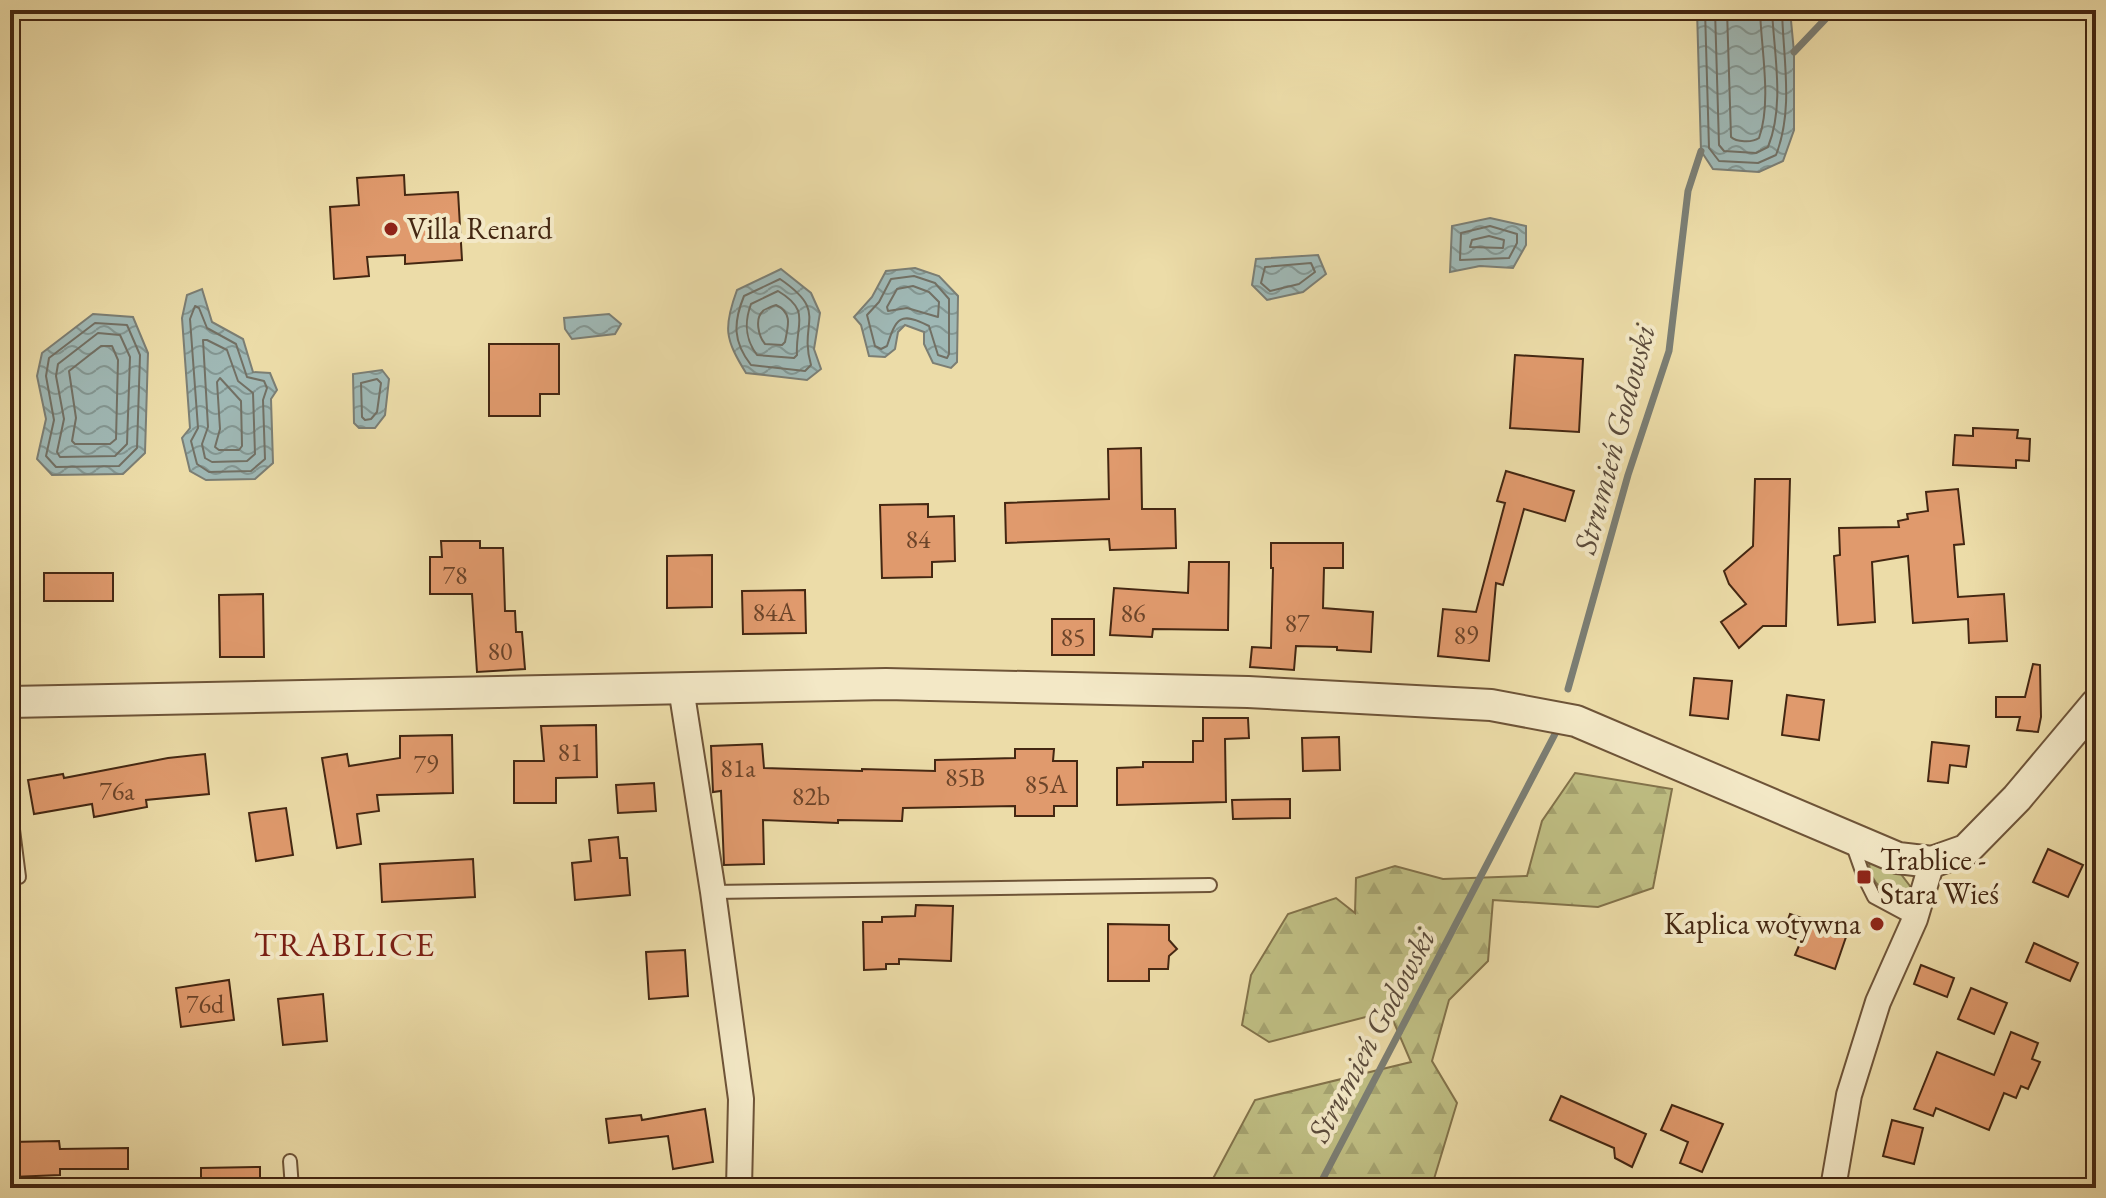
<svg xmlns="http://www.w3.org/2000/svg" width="2106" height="1198" font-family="'EB Garamond',serif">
  <defs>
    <pattern id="grass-tufts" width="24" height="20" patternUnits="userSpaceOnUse" patternTransform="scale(2)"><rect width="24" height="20" fill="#bfbe83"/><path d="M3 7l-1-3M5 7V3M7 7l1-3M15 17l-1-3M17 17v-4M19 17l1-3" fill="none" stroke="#a5a370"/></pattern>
    <pattern id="forest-firs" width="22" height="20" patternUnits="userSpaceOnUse" patternTransform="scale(2)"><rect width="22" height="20" fill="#bfbe83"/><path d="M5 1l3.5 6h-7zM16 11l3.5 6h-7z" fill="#a5a370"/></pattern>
    <pattern id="water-waves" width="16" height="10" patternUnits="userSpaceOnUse" patternTransform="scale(2)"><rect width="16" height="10" fill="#9fb8b5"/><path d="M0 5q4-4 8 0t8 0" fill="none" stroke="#839692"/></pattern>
  </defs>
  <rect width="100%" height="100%" fill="#ecdca8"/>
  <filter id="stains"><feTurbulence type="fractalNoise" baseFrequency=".0025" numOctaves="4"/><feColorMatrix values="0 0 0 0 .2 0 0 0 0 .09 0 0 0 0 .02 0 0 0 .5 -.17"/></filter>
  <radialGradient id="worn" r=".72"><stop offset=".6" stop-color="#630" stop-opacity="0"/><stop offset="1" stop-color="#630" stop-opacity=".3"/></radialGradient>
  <path fill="url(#grass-tufts)" stroke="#82724a" stroke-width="2" d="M1869 862 1897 869 1910 886V893C1889 901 1869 883 1869 862Z"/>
  <path fill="url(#forest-firs)" stroke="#82724a" stroke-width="2" d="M1575 773 1672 789 1653 888 1598 907 1493 900 1488 961 1449 1000 1432 1061 1457 1103 1434 1179 1423 1188H1208L1255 1100 1411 1062 1389 1011 1269 1042 1242 1025 1251 975 1288 914 1336 898 1355 913 1356 878 1395 866 1443 879 1527 876 1542 821Z"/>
  <g fill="url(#water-waves)" stroke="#7b7e74" stroke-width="2">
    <path d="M1697 10H1790L1794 52V130L1783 161 1759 172 1713 169 1701 151Z"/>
    <path d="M1490 218 1526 226V245L1513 268 1480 266 1450 272 1452 226Z"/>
    <path d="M1318 255 1326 274 1303 292 1267 300 1252 285 1256 259Z"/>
    <path d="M915 268 939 276 958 296 957 362 951 368 933 363 924 344V332L905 325 898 332 895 349 885 357 869 356 861 325 854 317 872 297 886 271Z"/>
    <path d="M781 269 811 293 820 313 814 349 821 369 807 380 746 373C725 339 723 328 737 290Z"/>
    <path d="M202 289 212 322 243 339 253 372 270 373 277 390 271 399 273 463 255 479 206 480 190 471 182 438 190 428 182 318 187 295Z"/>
    <path d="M93 314 133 317 148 353 145 453 123 474 52 475 37 459 46 419 37 376 42 353Z"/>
    <path d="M609 314 621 324 615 334 572 339 565 329 564 318Z"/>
    <path d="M382 370 389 379 385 415 375 428H359L354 423 353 374Z"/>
  </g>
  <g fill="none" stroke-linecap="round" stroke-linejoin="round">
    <g stroke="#727064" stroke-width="2">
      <path d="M1705 10 1709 148 1719 161 1758 163 1776 155C1794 109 1783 58 1782 10"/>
      <path d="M1715 10 1719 145 1724 151 1756 153 1768 147C1785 105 1774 54 1772 10"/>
      <path d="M1727 10 1731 137C1736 142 1752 143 1759 138 1772 102 1761 48 1760 10"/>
      <path d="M1490 226 1517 234V243L1509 258 1460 260 1461 233Z"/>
      <path d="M1489 236 1504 240 1503 248 1470 247 1472 240Z"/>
      <path d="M1311 263 1315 272 1299 284 1270 291 1261 283 1265 267Z"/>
      <path d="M914 276 935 283 949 299V354L947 358 938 355 929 326C900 311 896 318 887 346L881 349 875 346 867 315 879 302 891 279Z"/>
      <path d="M780 279C830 313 798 321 811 365L805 371 751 365C733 342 733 323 744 296Z"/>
      <path d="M913 286 929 292 939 302 938 317 907 308 888 311 887 307 897 289Z"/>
      <path d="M778 291C812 311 795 324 797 355L794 358 757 355C745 339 744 323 751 304Z"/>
      <path d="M776 305C793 313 788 326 785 342L782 345 765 344C759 337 754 319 763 311 763 310 775 305 776 305Z"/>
      <path d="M195 306 199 308 207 328 236 344 247 377 264 381 267 388 263 400 265 459 251 471 209 472 197 464 191 441 198 428 190 319Z"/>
      <path d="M95 323 127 325 140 355 137 448 119 466 56 467 46 456 54 420 46 376 49 358Z"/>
      <path d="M98 333 120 335 130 357 127 444 115 456 60 457 57 452 64 419 56 376 58 364Z"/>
      <path d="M203 340H207L227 350 238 381 253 393 255 454 247 461 212 462 205 458 202 444 208 427Z"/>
      <path d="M101 346H112L118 360 116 439 110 444H75L72 441 76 418 69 371Z"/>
      <path d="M220 378 241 401 242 446 239 450H219L215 447 220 429 217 382Z"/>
      <path d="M377 379 381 383 377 412 371 419 365 420 362 417 361 383Z"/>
    </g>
    <g stroke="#7b7e74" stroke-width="7">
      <path d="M1794 52 1834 10"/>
      <path d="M1568 689 1628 475 1669 351 1688 191 1701 151"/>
      <path d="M1318 1188 1555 734"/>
    </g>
  </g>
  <g fill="#e09a6d" stroke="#442712" stroke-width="2">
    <path d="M404 175 405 195 458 192 462 260 405 264V255L367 257 369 276 334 279 330 207 359 205 357 178Z"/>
    <path d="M489 344H559V394H540V416H489Z"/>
    <path d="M1515 355 1583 359 1579 432 1510 428Z"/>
    <path d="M1973 428 2018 430 2017 438 2030 439 2029 461 2016 460V468L1953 465 1955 435 1973 436Z"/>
    <path d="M1141 448 1142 509H1175L1176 548 1110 550 1109 539 1006 543 1005 503 1109 499 1108 449Z"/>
    <path d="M1506 471 1574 491 1565 521 1524 509 1503 585 1496 583 1489 661 1438 656 1443 609 1476 612 1505 503 1497 501Z"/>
    <path d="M1755 479H1790L1786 626H1763L1739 648 1721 622 1746 604 1729 584 1724 571 1753 546Z"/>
    <path d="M1958 489 1964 544 1954 545 1958 597 2004 594 2007 641 1969 643 1968 619 1913 623 1908 556 1872 562 1875 622 1838 625 1834 556 1840 555 1839 528 1899 527 1898 521 1908 519 1907 514 1928 511 1926 492Z"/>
    <path d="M928 504V517L954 516 955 561 932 562V577L882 578 880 505Z"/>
    <path d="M441 541H480V548H503L505 611H515L516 632H522L525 669 477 672 472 594H430V557H442Z"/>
    <path d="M1271 543H1343V568H1324L1323 608 1373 612 1371 652 1337 650V647L1296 646 1294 670 1250 667 1252 647 1271 648 1273 568H1271Z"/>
    <path d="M712 555V607L667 608V556Z"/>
    <path d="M1189 562H1229L1228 630 1153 629 1152 637 1110 635 1114 588 1188 593Z"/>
    <rect x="44" y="573" width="69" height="28"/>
    <path d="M805 590 806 633 743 634 742 591Z"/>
    <path d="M263 594 264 657H220L219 595Z"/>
    <rect x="1052" y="619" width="42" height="36"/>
    <path d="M2033 664 2040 665 2041 717 2038 732 2017 730 2020 717H1996V697H2025Z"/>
    <path d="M1694 678 1732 681 1728 719 1690 715Z"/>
    <path d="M1787 695 1824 700 1819 740 1782 735Z"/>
    <path d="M1203 718H1248L1249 738 1225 739 1226 802 1117 805V768L1143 767V762H1193V741H1203Z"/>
    <path d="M596 725 597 777 556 778V803H514V761H544L541 726Z"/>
    <path d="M452 735 453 793 377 795 379 811 357 814 361 844 337 848 322 758 347 754 349 766 400 758V736Z"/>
    <path d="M1339 737 1340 770 1303 771 1302 738Z"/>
    <path d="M1932 742 1969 746 1966 767 1950 765 1948 783 1928 781Z"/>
    <path d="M762 744 764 768 862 771V769L935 771V760L1015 758V749H1054L1053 761H1077V806H1054V816H1015V806L903 808 902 821 838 820V823L763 820 764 864 724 865 721 791 713 792 711 746Z"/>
    <path d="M205 754 209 794 146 800 147 807 94 817 92 804 34 814 28 780 63 774 64 778 168 758Z"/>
    <path d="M654 783 656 811 618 813 616 785Z"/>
    <path d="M1290 799V818L1233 819 1232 800Z"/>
    <path d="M286 808 293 855 256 861 249 813Z"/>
    <path d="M618 837 620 858H627L630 895 575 900 572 863 591 861 589 840Z"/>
    <path d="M2048 849 2083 865 2068 897 2033 882Z"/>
    <path d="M473 859 475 897 382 902 380 864Z"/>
    <path d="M916 905 953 906 951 961 899 959V964H886V969L864 970 863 922H882V917L915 916Z"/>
    <path d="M1790 914 1847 934 1835 969 1795 955 1801 941 1783 934Z"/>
    <path d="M1108 924 1169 925V940L1177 949 1169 956 1168 969H1149V981H1108Z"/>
    <path d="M2034 943 2078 963 2070 981 2026 962Z"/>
    <path d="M685 950 688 996 649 999 646 952Z"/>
    <path d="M1921 965 1954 978 1947 997 1914 984Z"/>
    <path d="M229 980 234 1020 181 1027 176 988Z"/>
    <path d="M1971 988 2007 1003 1994 1034 1958 1019Z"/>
    <path d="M323 994 327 1041 283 1045 278 999Z"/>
    <path d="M2011 1032 2038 1043 2032 1059 2040 1062 2028 1089 2021 1086 2016 1098 2004 1093 1989 1130 1936 1108 1933 1116 1914 1109 1937 1052 1994 1075Z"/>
    <path d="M1561 1096 1646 1134 1632 1167 1615 1158 1614 1148 1550 1120Z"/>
    <path d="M1672 1105 1723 1124 1702 1172 1680 1163 1688 1142 1661 1130Z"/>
    <path d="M705 1109 713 1162 673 1169 668 1136 609 1143 606 1119 641 1115 642 1120Z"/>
    <path d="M1892 1120 1923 1128 1914 1164 1883 1156Z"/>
    <path d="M59 1141 60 1149 128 1148V1169H60V1175L12 1177 11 1142Z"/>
    <path d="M260 1167V1188H201V1168Z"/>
  </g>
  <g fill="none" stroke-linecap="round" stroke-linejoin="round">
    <defs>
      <g id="service">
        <path d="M10 806 19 877 10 878"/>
        <path d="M1852 843 1864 877 1874 897 1915 919"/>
        <path d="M713 892 1210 885"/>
        <path d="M290 1161 292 1188"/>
      </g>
      <g id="minor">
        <path d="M681 688 713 892 741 1099 739 1188"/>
        <path d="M1833 1188 1849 1095 1878 1002 1915 919 1932 862"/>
      </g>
      <path id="tertiary" d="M10 702 886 684 1248 692 1491 705 1576 721 1898 858 1932 862 1966 850 2017 798 2096 704"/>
    </defs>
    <use href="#service" stroke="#6e5438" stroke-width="16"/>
    <use href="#minor" stroke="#6e5438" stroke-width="28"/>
    <use href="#tertiary" stroke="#6e5438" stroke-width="34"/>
    <use href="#service" stroke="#f3e8c6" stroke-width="12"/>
    <use href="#minor" stroke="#f3e8c6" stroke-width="24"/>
    <use href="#tertiary" stroke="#f3e8c6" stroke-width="30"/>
  </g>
  <g fill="#8f2418" stroke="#f3e8c6" stroke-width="3">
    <circle cx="391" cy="229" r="8"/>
    <rect x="1856" y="869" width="16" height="16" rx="4"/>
    <circle cx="1877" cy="924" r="8"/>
  </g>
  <g text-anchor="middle" stroke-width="8" stroke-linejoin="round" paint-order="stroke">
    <g font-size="26" fill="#6b4429">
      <text x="918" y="548">84</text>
      <text x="455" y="584">78</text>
      <text x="774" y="621">84A</text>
      <text x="1133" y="622">86</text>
      <text x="1297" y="632">87</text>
      <text x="1466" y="644">89</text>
      <text x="1073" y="646">85</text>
      <text x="500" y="660">80</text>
      <text x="570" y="761">81</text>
      <text x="426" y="773">79</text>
      <text x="738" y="777">81a</text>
      <text x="965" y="786">85B</text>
      <text x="1046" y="793">85A</text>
      <text x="117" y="800">76a</text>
      <text x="811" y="805">82b</text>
      <text x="205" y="1013">76d</text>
    </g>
    <g font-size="30" fill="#442712" stroke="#f3e8c6" text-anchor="start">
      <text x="407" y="239">Villa Renard</text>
      <text x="1880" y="870">Trablice -<tspan x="1880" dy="34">Stara Wieś</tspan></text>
      <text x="1861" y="934" text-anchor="end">Kaplica wotywna</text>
    </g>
    <g font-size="32" font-style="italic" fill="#5b4b3b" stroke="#f3e8c6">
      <text transform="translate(1614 439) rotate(-75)" y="11">Strumień Godowski</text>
      <text transform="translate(1371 1035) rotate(-62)" y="11">Strumień Godowski</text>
    </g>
    <g font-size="34" letter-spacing="2" fill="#7a1f14" stroke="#f3e8c6">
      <text x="345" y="956">TRABLICE</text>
    </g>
  </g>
  <rect width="2106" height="1198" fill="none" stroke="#ecdca8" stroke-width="40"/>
  <rect x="12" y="12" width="2082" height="1174" fill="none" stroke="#442712" stroke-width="4"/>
  <rect x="20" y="20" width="2066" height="1158" fill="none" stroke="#442712" stroke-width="2"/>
  <rect width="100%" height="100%" filter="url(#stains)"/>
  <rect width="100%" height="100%" fill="url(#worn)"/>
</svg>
